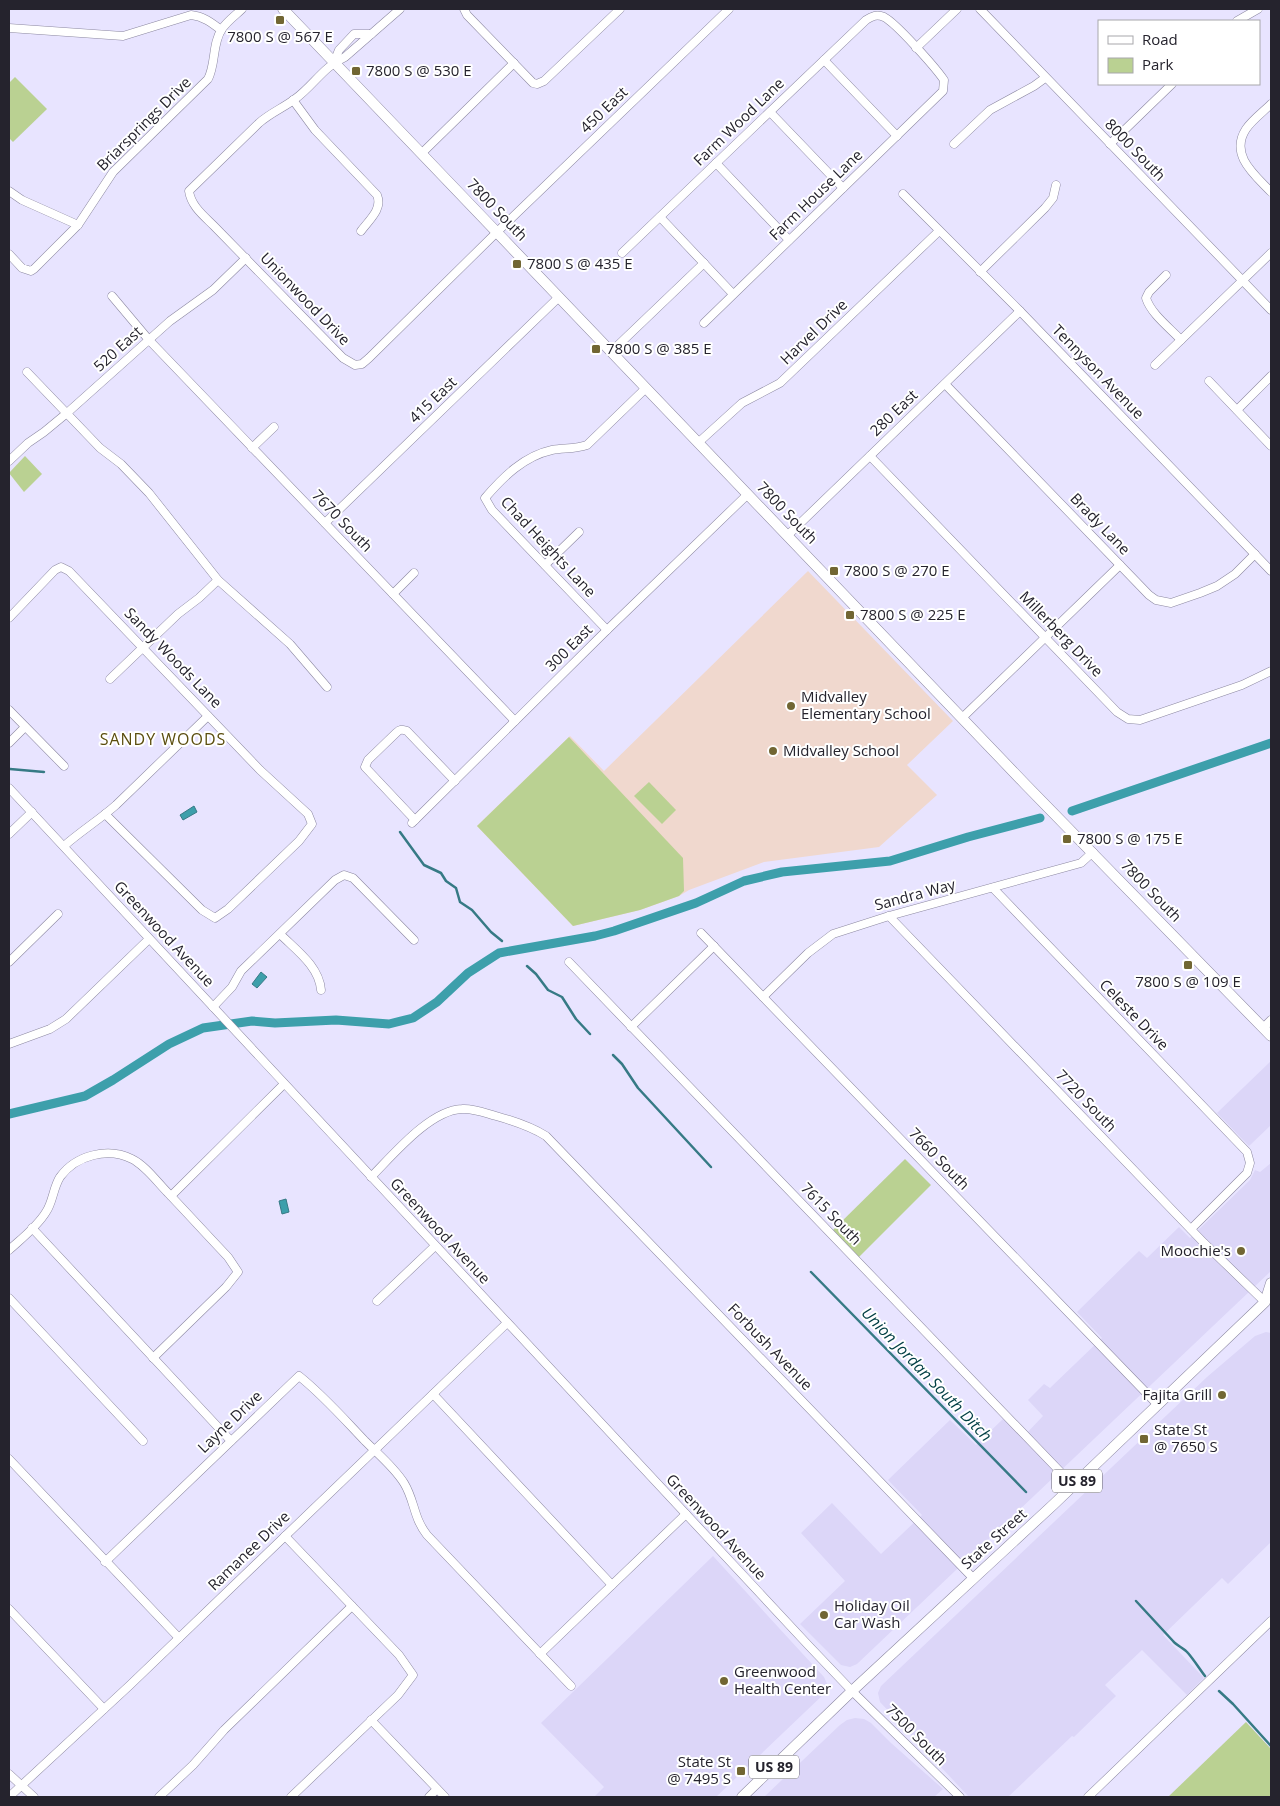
<svg xmlns="http://www.w3.org/2000/svg" width="1280" height="1806" font-family="'Open Sans',sans-serif">
  <rect width="100%" height="100%" fill="#e8e4ff"/>
  <g fill="#dcd6f8">
    <path d="M1271 1061V1125L1249 1146 1217 1113Z"/>
    <path d="M1271 1163V1271L857 1664 850 1667 841 1665 800 1624 845 1581 801 1533 832 1503 881 1554 922 1515 888 1480 950 1420 976 1445 1003 1419 1022 1438 1043 1416 1028 1400 1044 1384 1050 1388 1102 1338 1077 1312 1139 1251 1147 1258 1179 1227 1190 1238 1250 1180 1255 1170 1260 1172Z"/>
    <path d="M1266 1332 1271 1333V1542L1228 1584 1222 1578 1163 1635 1204 1678 1187 1695 1142 1650 1105 1685 1116 1696 1074 1737 1072 1736 1008 1797H969L880 1702 878 1693 881 1686 1207 1377 1255 1336Z"/>
    <path d="M713 1556 824 1677 828 1686 826 1692 716 1797H594L604 1787 541 1723Z"/>
    <path d="M855 1718 864 1719 871 1723 891 1743 943 1789 934 1797H764L840 1725 847 1720Z"/>
  </g>
  <path fill="#f0d8ce" d="M808 571 953 721 907 765 937 795 879 847 764 862 689 890 679 896 640 910 573 926 477 826 570 736 604 771Z"/>
  <g fill="#bad192">
    <path d="M15 77 47 109 13 142 9 138V83Z"/>
    <path d="M25 456 42 474 24 492 9 473Z"/>
    <path d="M569 737 683 858 684 891 679 896 640 910 573 926 477 826Z"/>
    <path d="M649 782 676 810 662 824 634 796Z"/>
    <path d="M905 1159 931 1185 859 1257 833 1230Z"/>
    <path d="M1246 1722 1271 1749V1797H1168Z"/>
  </g>
  <g fill="#3d9fab" stroke="#367a85">
    <path d="M194 806 197 812 183 820 180 815Z"/>
    <path d="M261 972 267 977 257 988 252 984Z"/>
    <path d="M286 1199 289 1212 282 1214 279 1201Z"/>
  </g>
  <g fill="none" stroke-linecap="round" stroke-linejoin="round">
    <g stroke="#367a85" stroke-width="2.5">
      <path d="M10 769 44 772"/>
      <path d="M400 832 424 865 441 873 446 881 456 888 460 902 472 910 491 932 502 941"/>
      <path d="M527 966 536 974 548 990 562 997 576 1019 590 1034"/>
      <path d="M613 1055 622 1064 638 1088 711 1167"/>
      <path d="M811 1272 1026 1492"/>
      <path d="M1136 1601C1149 1615 1160 1627 1173 1641 1177 1646 1184 1648 1188 1653 1194 1660 1199 1668 1205 1676"/>
      <path d="M1219 1691 1233 1704 1271 1746"/>
    </g>
    <g stroke="#3d9fab" stroke-width="9">
      <path d="M1072 811 1271 743"/>
      <path d="M9 1114 85 1096 113 1080 169 1044 203 1028 252 1021 275 1023 336 1020 389 1024 413 1018 437 1002 468 973 499 953 595 936 614 931 696 903 744 881 782 872 890 861 968 837 1040 818"/>
    </g>
    <defs>
      <g id="minor">
        <path d="M400 9 345 57C324 66 313 86 295 99 283 108 270 113 259 123L189 191C191 206 204 216 214 226L343 358 355 365 362 364 369 358 497 232 729 9"/>
        <path d="M464 9 467 15 533 83 537 84 544 81 620 9"/>
        <path d="M980 9 1271 310"/>
        <path d="M1237 21 1258 9"/>
        <path d="M9 28 123 36 191 15C203 16 212 23 221 30"/>
        <path d="M916 48 957 9"/>
        <path d="M824 60 897 136"/>
        <path d="M334 62 339 50 354 34H371"/>
        <path d="M293 100 315 130 377 195C383 209 369 220 361 231"/>
        <path d="M1271 104C1263 112 1252 120 1246 129 1229 155 1255 175 1271 192"/>
        <path d="M770 112 843 188"/>
        <path d="M954 144 990 110 1034 86 1045 78"/>
        <path d="M1110 144 1172 84"/>
        <path d="M422 153 514 63"/>
        <path d="M716 163 789 240"/>
        <path d="M9 191 22 200 78 225"/>
        <path d="M903 194 1020 311 1271 571"/>
        <path d="M660 217 733 294"/>
        <path d="M622 253 866 20C872 16 877 14 884 17 896 23 935 67 944 80L943 91 704 323"/>
        <path d="M9 254 22 268 31 271 34 269 78 225 113 172 208 79C216 64 212 43 222 29 227 21 236 15 242 9"/>
        <path d="M980 272 1045 208 1053 198 1056 185"/>
        <path d="M1166 275 1149 292 1146 298C1151 314 1170 328 1181 340"/>
        <path d="M112 296 149 340 515 721"/>
        <path d="M612 351 704 263"/>
        <path d="M1155 365 1271 253"/>
        <path d="M27 372 100 448 121 464 149 493 218 580 290 644 327 687"/>
        <path d="M1209 381 1271 446"/>
        <path d="M945 384 1149 595 1156 600 1171 603 1200 593 1217 586 1235 574 1255 554"/>
        <path d="M1237 410 1271 376"/>
        <path d="M699 442 742 403 780 383 939 231"/>
        <path d="M252 448 274 427"/>
        <path d="M870 456 1117 712 1128 719 1140 720 1242 685 1271 671"/>
        <path d="M9 461 28 443 44 432 67 413 170 321 213 290 246 258"/>
        <path d="M325 523 559 297"/>
        <path d="M788 535 1020 311"/>
        <path d="M545 565 579 532"/>
        <path d="M393 594 414 573"/>
        <path d="M9 618 55 570 61 567 69 571 260 770 308 814 312 824 299 841 228 909 215 918 202 910 105 814"/>
        <path d="M607 630 492 510 485 498C503 477 524 456 552 450 564 448 576 449 587 445L646 388"/>
        <path d="M110 679 178 614 199 598 218 580"/>
        <path d="M9 710 64 766"/>
        <path d="M962 718 1120 565"/>
        <path d="M9 743 25 727"/>
        <path d="M9 788 809 1646 852 1691 960 1797"/>
        <path d="M415 820 365 767 368 760 396 733C400 729 402 729 407 731L455 781"/>
        <path d="M412 823 607 630 748 494"/>
        <path d="M9 834 32 812"/>
        <path d="M64 846C81 831 99 820 116 805L208 716"/>
        <path d="M993 888 1247 1152 1250 1163 1247 1173 1191 1229"/>
        <path d="M889 916 1204 1243 1265 1302"/>
        <path d="M701 933 1157 1404"/>
        <path d="M280 934C296 950 319 966 321 990"/>
        <path d="M9 962 58 914"/>
        <path d="M569 962 1073 1485"/>
        <path d="M763 997 808 953 833 934 889 916 1081 863 1093 852"/>
        <path d="M213 1007 232 987 241 971 335 880 344 875 353 878 414 940"/>
        <path d="M631 1027 714 946"/>
        <path d="M1263 1028 1271 1020"/>
        <path d="M9 1044 50 1029 66 1019 149 939"/>
        <path d="M371 1177C393 1155 430 1110 462 1109 473 1108 485 1113 496 1116 514 1121 530 1126 546 1136L973 1578"/>
        <path d="M171 1196 284 1084"/>
        <path d="M32 1228 231 1441"/>
        <path d="M9 1250C21 1239 37 1227 46 1212 53 1202 53 1188 60 1177 76 1155 108 1147 132 1159 146 1166 157 1182 168 1193 188 1214 208 1236 228 1257L238 1272 226 1287 153 1358"/>
        <path d="M9 1298 143 1441"/>
        <path d="M377 1301 435 1246"/>
        <path d="M433 1394 612 1585"/>
        <path d="M9 1459 179 1638"/>
        <path d="M285 1536 399 1655 413 1675 398 1695 291 1797"/>
        <path d="M105 1562 299 1376C323 1395 344 1419 365 1441 378 1454 394 1467 404 1483 415 1501 413 1517 427 1535L571 1686"/>
        <path d="M9 1609 104 1709"/>
        <path d="M540 1654 686 1514"/>
        <path d="M371 1720 445 1797"/>
        <path d="M9 1774 34 1797"/>
        <path d="M9 1797 130 1685 507 1323"/>
        <path d="M159 1797 193 1765 224 1730 352 1606"/>
        <path d="M429 1797 437 1789"/>
        <path d="M1088 1797 1271 1621"/>
      </g>
      <g id="major">
        <path d="M283 9 1025 784 1271 1036"/>
        <path d="M742 1797 852 1691 1054 1504 1265 1302 1271 1283"/>
      </g>
    </defs>
    <use href="#minor" stroke="#8c88a1" stroke-width="9"/>
    <use href="#major" stroke="#8c88a1" stroke-width="11"/>
    <use href="#minor" stroke="#fff" stroke-width="8"/>
    <use href="#major" stroke="#fff" stroke-width="10"/>
  </g>
  <g fill="#716633" stroke="#fff" stroke-width="2">
    <rect x="275" y="15" width="10" height="10" rx="2.5"/>
    <rect x="351" y="66" width="10" height="10" rx="2.5"/>
    <rect x="512" y="259" width="10" height="10" rx="2.5"/>
    <rect x="591" y="344" width="10" height="10" rx="2.5"/>
    <rect x="829" y="566" width="10" height="10" rx="2.5"/>
    <rect x="845" y="610" width="10" height="10" rx="2.5"/>
    <circle cx="791" cy="706" r="5"/>
    <circle cx="773" cy="751" r="5"/>
    <rect x="1062" y="834" width="10" height="10" rx="2.5"/>
    <rect x="1183" y="960" width="10" height="10" rx="2.5"/>
    <circle cx="1241" cy="1251" r="5"/>
    <circle cx="1222" cy="1395" r="5"/>
    <rect x="1139" y="1434" width="10" height="10" rx="2.5"/>
    <circle cx="824" cy="1615" r="5"/>
    <circle cx="724" cy="1681" r="5"/>
    <rect x="736" y="1766" width="10" height="10" rx="2.5"/>
  </g>
  <g text-anchor="middle" stroke-width="4" stroke-linejoin="round" paint-order="stroke">
    <g fill="#fff" stroke="#66656c" stroke-width="1">
      <rect x="1052" y="1469.5" width="50" height="23" rx="4"/>
      <rect x="749" y="1755.5" width="50" height="23" rx="4"/>
    </g>
    <g font-size="14" font-weight="bold" fill="#25232d">
      <text x="1077" y="1486">US 89</text>
      <text x="774" y="1772">US 89</text>
    </g>
    <g font-size="15" fill="#25232d" stroke="#fff" text-anchor="start">
      <text x="280" y="42" text-anchor="middle">7800 S @ 567 E</text>
      <text x="366" y="76">7800 S @ 530 E</text>
      <text x="527" y="269">7800 S @ 435 E</text>
      <text x="606" y="354">7800 S @ 385 E</text>
      <text x="844" y="576">7800 S @ 270 E</text>
      <text x="860" y="620">7800 S @ 225 E</text>
      <text x="801" y="702">Midvalley<tspan x="801" dy="17">Elementary School</tspan></text>
      <text x="783" y="756">Midvalley School</text>
      <text x="1077" y="844">7800 S @ 175 E</text>
      <text x="1188" y="987" text-anchor="middle">7800 S @ 109 E</text>
      <text x="1231" y="1256" text-anchor="end">Moochie's</text>
      <text x="1212" y="1400" text-anchor="end">Fajita Grill</text>
      <text x="1154" y="1435">State St<tspan x="1154" dy="17">@ 7650 S</tspan></text>
      <text x="834" y="1611">Holiday Oil<tspan x="834" dy="17">Car Wash</tspan></text>
      <text x="734" y="1677">Greenwood<tspan x="734" dy="17">Health Center</tspan></text>
      <text x="731" y="1767" text-anchor="end">State St<tspan x="731" dy="17">@ 7495 S</tspan></text>
    </g>
    <g font-size="15" fill="#25232d" stroke="#fff">
      <text transform="translate(604 110) rotate(-44)" y="5">450 East</text>
      <text transform="translate(739 122) rotate(-44)" y="5">Farm Wood Lane</text>
      <text transform="translate(144 124) rotate(-45)" y="5">Briarsprings Drive</text>
      <text transform="translate(1135 150) rotate(46)" y="5">8000 South</text>
      <text transform="translate(816 195) rotate(-44)" y="5">Farm House Lane</text>
      <text transform="translate(497 210) rotate(46)" y="5">7800 South</text>
      <text transform="translate(305 299) rotate(46)" y="5">Unionwood Drive</text>
      <text transform="translate(814 332) rotate(-44)" y="5">Harvel Drive</text>
      <text transform="translate(118 349) rotate(-42)" y="5">520 East</text>
      <text transform="translate(1098 372) rotate(46)" y="5">Tennyson Avenue</text>
      <text transform="translate(433 400) rotate(-44)" y="5">415 East</text>
      <text transform="translate(894 413) rotate(-44)" y="5">280 East</text>
      <text transform="translate(787 513) rotate(46)" y="5">7800 South</text>
      <text transform="translate(342 521) rotate(46)" y="5">7670 South</text>
      <text transform="translate(1100 524) rotate(46)" y="5">Brady Lane</text>
      <text transform="translate(548 547) rotate(47)" y="5">Chad Heights Lane</text>
      <text transform="translate(1061 634) rotate(46)" y="5">Millerberg Drive</text>
      <text transform="translate(569 648) rotate(-45)" y="5">300 East</text>
      <text transform="translate(173 658) rotate(46)" y="5">Sandy Woods Lane</text>
      <text transform="translate(1151 891) rotate(46)" y="5">7800 South</text>
      <text transform="translate(915 895) rotate(-15)" y="5">Sandra Way</text>
      <text transform="translate(164 934) rotate(47)" y="5">Greenwood Avenue</text>
      <text transform="translate(1134 1015) rotate(46)" y="5">Celeste Drive</text>
      <text transform="translate(1086 1101) rotate(46)" y="5">7720 South</text>
      <text transform="translate(939 1159) rotate(46)" y="5">7660 South</text>
      <text transform="translate(831 1214) rotate(46)" y="5">7615 South</text>
      <text transform="translate(440 1231) rotate(47)" y="5">Greenwood Avenue</text>
      <text transform="translate(770 1347) rotate(46)" y="5">Forbush Avenue</text>
      <text transform="translate(230 1422) rotate(-44)" y="5">Layne Drive</text>
      <text transform="translate(716 1527) rotate(47)" y="5">Greenwood Avenue</text>
      <text transform="translate(994 1539) rotate(-42)" y="5">State Street</text>
      <text transform="translate(249 1551) rotate(-44)" y="5">Ramanee Drive</text>
      <text transform="translate(916 1735) rotate(45)" y="5">7500 South</text>
    </g>
    <g font-size="16" letter-spacing="1" fill="#5b4e0f" stroke="#fff">
      <text x="163" y="745">SANDY WOODS</text>
    </g>
    <g font-size="16" font-style="italic" fill="#003e44" stroke="#fff">
      <text transform="translate(927 1374) rotate(46)" y="6">Union Jordan South Ditch</text>
    </g>
  </g>
  <rect width="1280" height="1806" fill="none" stroke="#25232d" stroke-width="20"/>
  <rect x="1098" y="20" width="162" height="65" fill="#ffffff" stroke="#a8a7ab"/>
  <rect x="1108" y="36" width="25" height="8" fill="#ffffff" stroke="#a8a7ab"/>
  <text x="1142" y="45" font-size="15" fill="#25232d">Road</text>
  <rect x="1108" y="58" width="25" height="15" fill="#bad192" stroke="#a8a7ab"/>
  <text x="1142" y="70" font-size="15" fill="#25232d">Park</text>
</svg>
